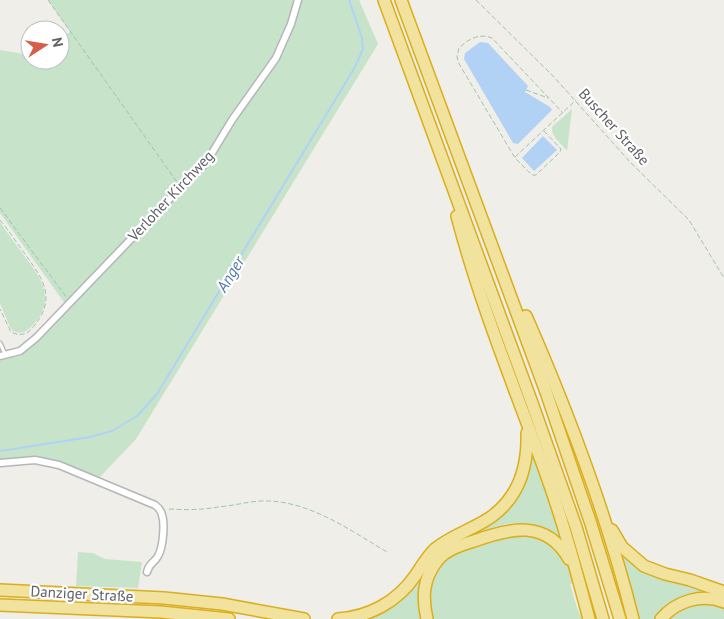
<svg xmlns="http://www.w3.org/2000/svg" width="724" height="619" font-family="'PT Sans',sans-serif">
  <rect width="100%" height="100%" fill="#efeee8"/>
  <g fill="#c7e3ca">
    <path d="M48 0H296L281 45 212 153 185 182H181L176 185V188L66 305 0 213V50L30 55V60H60V38L70 32Z"/>
    <path d="M299 0H359L378 44 136 439 98 479 59 463 0 462V357L20 352 204 166 263 80Z"/>
    <path d="M572 109 567 151C561 143 551 137 552 127Z"/>
    <path d="M0 222C7 233 15 243 23 254 41 278 57 298 33 325 27 331 22 335 13 331L10 327 0 303Z"/>
    <path d="M533 451 564 539C526 514 506 522 467 537L495 520 529 468Z"/>
    <path d="M516 532 549 541 567 562 574 583 570 584 577 608 582 619H433L426 601 433 573 441 560 457 550Z"/>
    <path d="M617 546 629 560 713 591 715 596 656 619H637Z"/>
    <path d="M78 552 93 553 105 559 142 562 138 588 76 586Z"/>
    <path d="M423 568C419 586 418 601 423 619H357L369 616Z"/>
    <path d="M704 604 718 605 724 608V619H667C676 607 690 605 704 604Z"/>
  </g>
  <g fill="#b1d2f5">
    <path d="M480 42 488 43 528 86 525 92 550 107 552 110 518 144 513 143 464 59 465 53Z"/>
    <path d="M543 136 557 150 534 171 522 158Z"/>
  </g>
  <g fill="none" stroke-linecap="round" stroke-linejoin="round">
    <path stroke="#b1d2f5" stroke-width="2" d="M0 451 90 437 112 431 137 416 157 394 355 67 363 49 362 38 349 0"/>
    <defs>
      <path id="lane" d="M0 343 5 354"/>
      <g id="street">
        <path d="M0 356 20 351 36 338 181 187 204 165 212 153 232 120 276 58 291 24 298 0"/>
        <path d="M0 463 35 460 59 465 155 505C159 508 161 510 162 515 165 524 163 548 158 556 154 564 150 561 147 572"/>
      </g>
      <g id="highway">
        <path d="M384 0 532 403 576 527 603 619"/>
        <path d="M401 0 546 392 591 524 620 619"/>
        <path d="M457 216C480 304 515 389 546 474 563 521 576 570 589 619"/>
        <path d="M526 316C569 414 607 515 633 619"/>
        <path d="M612 530 622 547 644 566 665 574 690 580 724 592"/>
        <path d="M0 590 164 598 222 604 304 619"/>
        <path d="M0 605 161 612 229 619"/>
        <path d="M338 619C369 617 397 602 415 576 421 567 427 557 435 549 452 535 474 529 491 517 519 497 528 466 527 433"/>
        <path d="M427 619C422 597 423 579 437 561 445 550 461 545 474 541 510 528 546 519 569 559"/>
        <path d="M661 619C676 601 702 593 724 602"/>
      </g>
    </defs>
    <use href="#lane" stroke="#b4b6ba" stroke-width="5.5"/>
    <use href="#street" stroke="#b4b6ba" stroke-width="9"/>
    <use href="#highway" stroke="#daae1c" stroke-width="14"/>
    <g stroke="#a1c3ad" stroke-width="1" stroke-dasharray="5 2.5" stroke-linecap="butt">
      <path d="M48 0 177 182"/>
      <path d="M476 0 554 77 630 162 689 220 724 278"/>
      <path d="M526 90 548 98"/>
      <path d="M544 131 561 149 560 152 536 175H532L515 158 458 62 457 56 459 48C468 39 479 33 492 38L563 113"/>
      <path d="M515 157 576 100"/>
      <path d="M0 208 67 298"/>
      <path d="M0 220C9 231 17 243 25 254 43 279 57 298 34 326 28 334 21 337 11 332L0 309"/>
      <path d="M169 509C185 510 202 510 218 507 232 506 246 502 260 501 307 499 348 529 387 552"/>
    </g>
    <use href="#lane" stroke="#fff" stroke-width="3"/>
    <use href="#street" stroke="#fff" stroke-width="6"/>
    <use href="#highway" stroke="#f1e29d" stroke-width="11"/>
  </g>
  <g text-anchor="middle" stroke-width="4.5" stroke-linejoin="round" paint-order="stroke">
    <g font-size="15" fill="#5f6166" stroke="#fff">
      <text transform="translate(614 127) rotate(48)" y="5">Buscher Straße</text>
      <text transform="translate(171 196) rotate(-47)" y="5">Verloher Kirchweg</text>
      <text transform="translate(82 594) rotate(3)" y="5">Danziger Straße</text>
    </g>
    <g font-size="16" font-style="italic" fill="#5378ae" stroke="#fff">
      <text transform="translate(230 274) rotate(-59)" y="6">Anger</text>
    </g>
  </g>
  <g transform="translate(45 45) rotate(78)"><circle r="24" fill="#ffffff" stroke="#bfc0c2"/>
  <path d="M0-4L9 19L0 12L-9 19Z" fill="#d55e48"/>
  <text y="-8" font-size="14" font-weight="bold" text-anchor="middle" fill="#5f6166">N</text>
  </g>
</svg>
